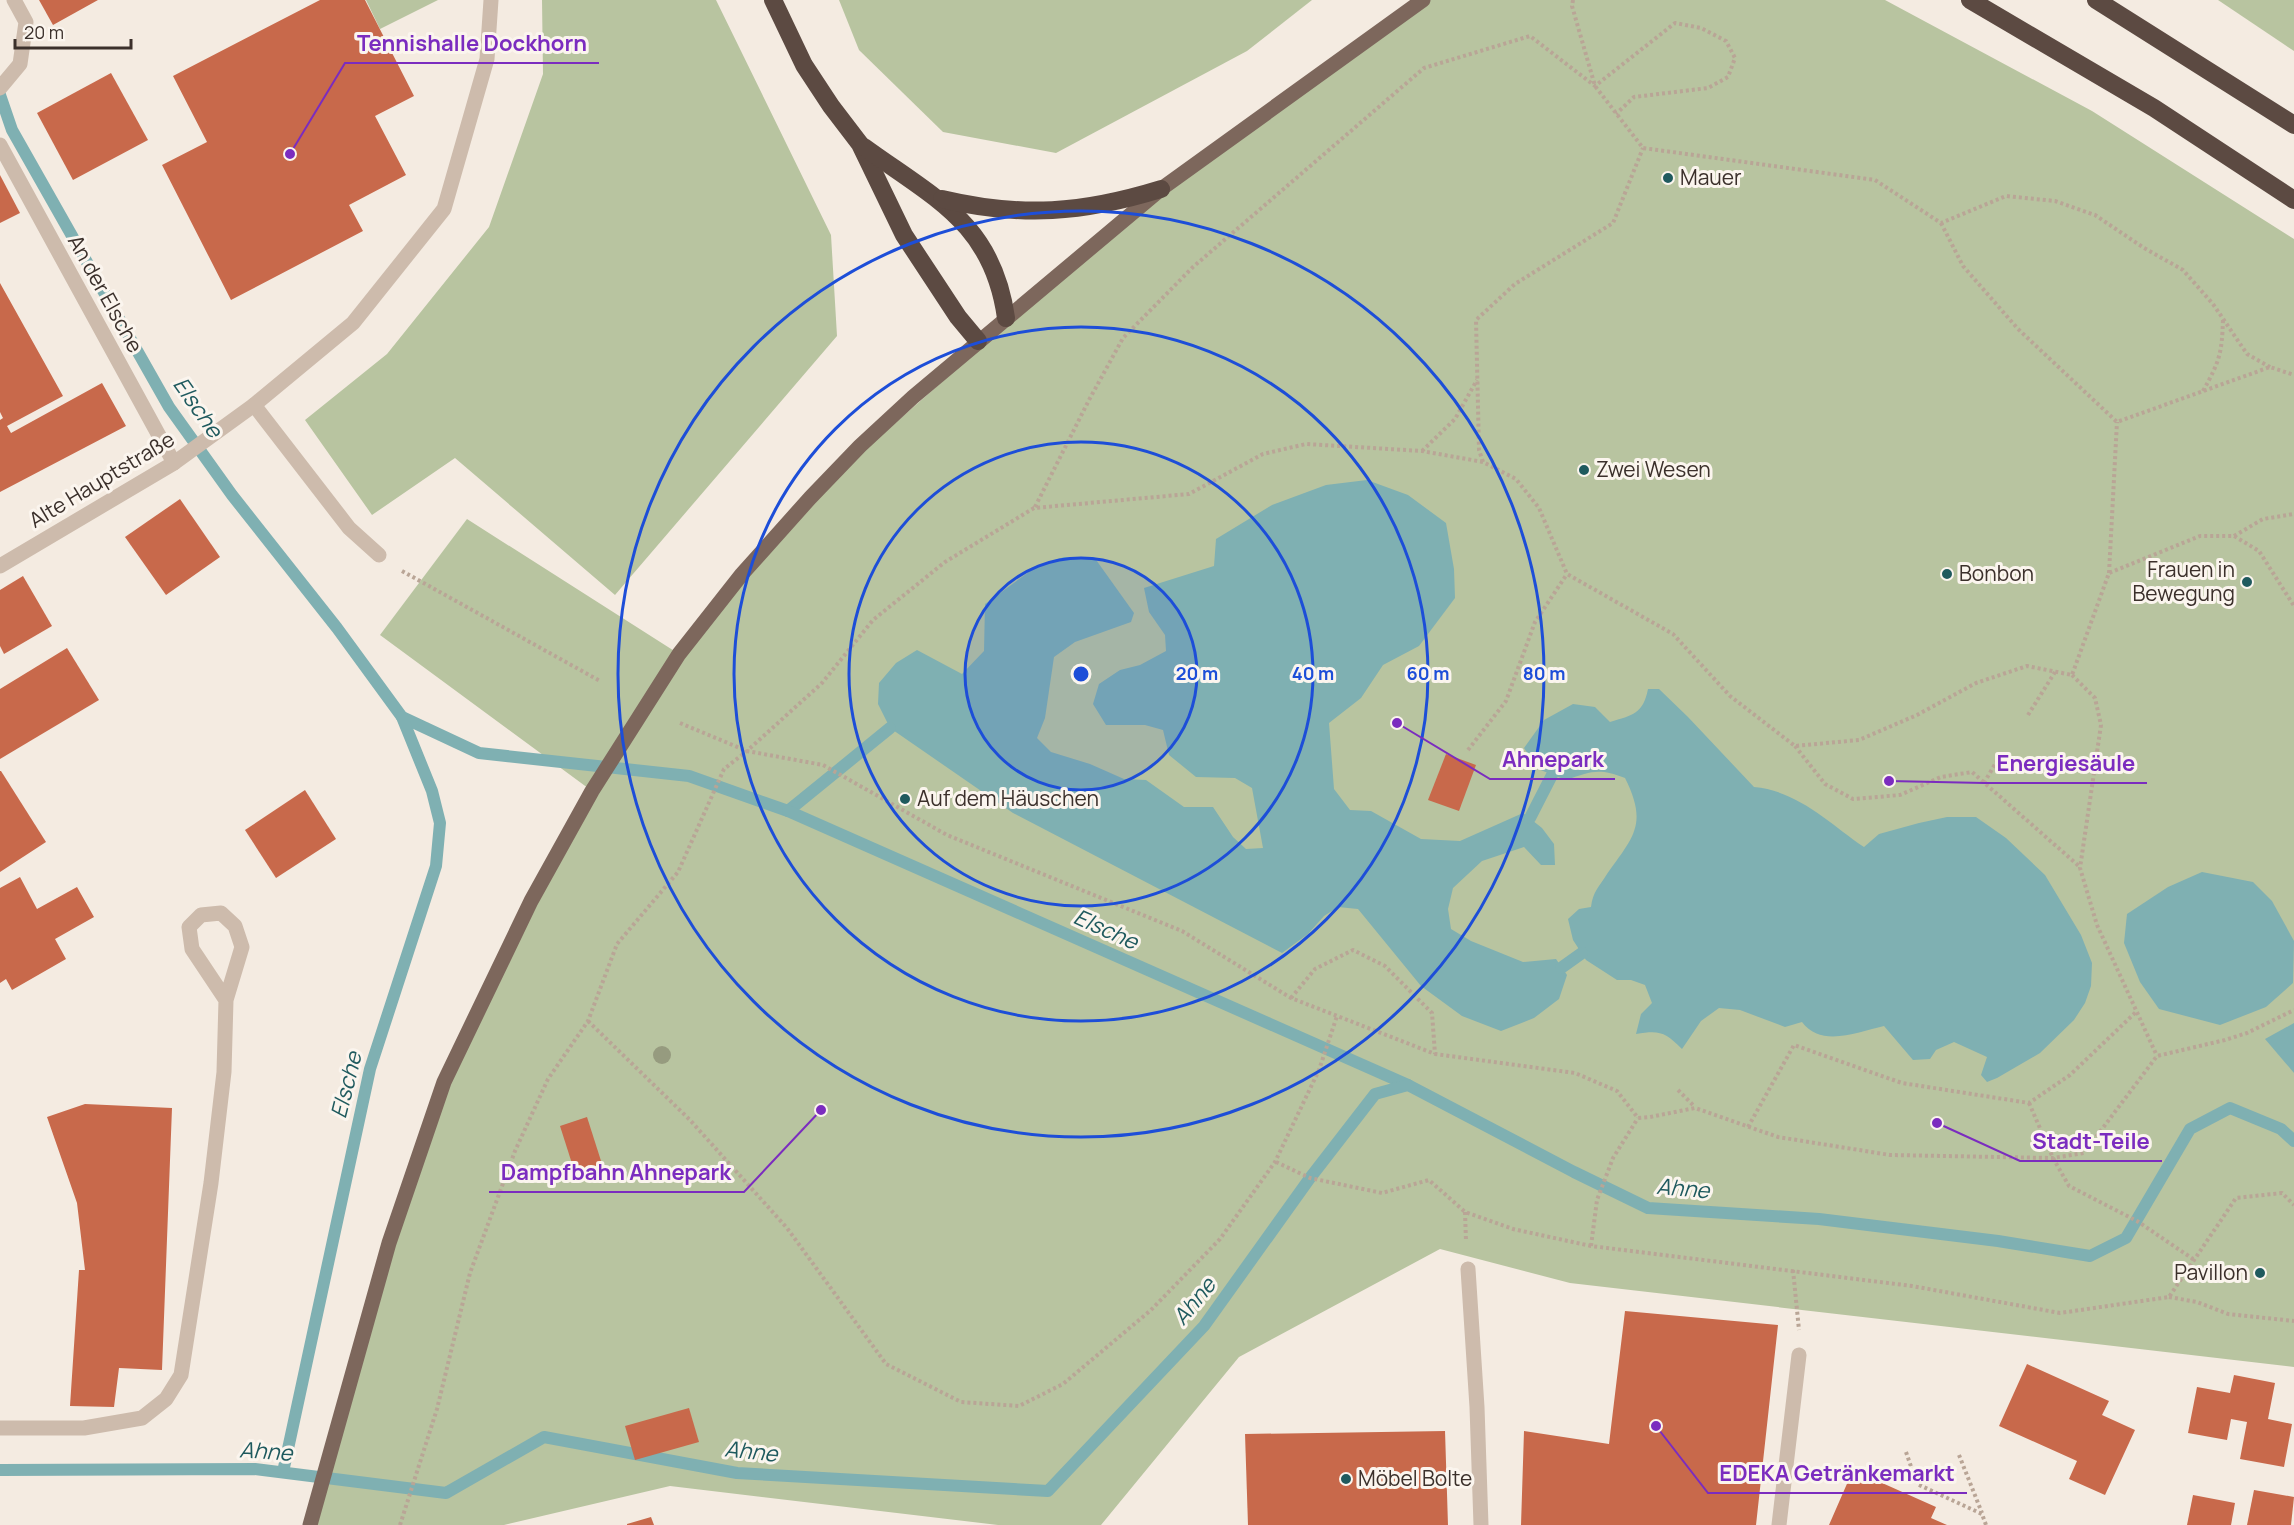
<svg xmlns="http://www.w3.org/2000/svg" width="2294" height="1525" font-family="Manrope,sans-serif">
  <rect width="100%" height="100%" fill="#f4ebe1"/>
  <g fill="#b8c4a0">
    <path d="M366 0H438L380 29Z"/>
    <path d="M542 0H716L831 235 837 336 615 595 455 458 372 515 305 420 387 354 489 227 543 74Z"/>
    <path d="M839 0H1312L1247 51 1056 153 943 132 859 50Z"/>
    <path d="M1423 0H1885L2092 111 2294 239V1367L1570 1283 1440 1249 1239 1357 1101 1525H998L670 1486 504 1525H310L444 1082 592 791 380 635 467 519 679 654 810 498 1161 189Z"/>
    <path d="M2218 0H2294V51Z"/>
  </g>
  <g fill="#7fb0b2">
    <path d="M1367 480 1408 495 1446 523 1454 569 1455 598 1419 646 1383 665 1361 698 1329 723 1334 789 1350 810 1371 811 1421 839 1460 841 1523 813 1542 828 1554 844 1555 865H1541L1524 847 1482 861 1453 888 1448 909 1451 929 1471 941 1523 962 1556 959 1567 975 1559 999 1534 1018 1501 1031 1462 1016 1421 986 1358 909 1338 907 1324 916 1308 934 1282 953 1013 813 890 728 878 704 879 683 896 663 917 650 962 674 984 651 985 604 1037 566 1064 557H1094L1134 613 1131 622 1075 642 1054 657 1045 718 1037 738 1051 752 1090 764 1124 779 1146 780 1184 807H1213L1233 837 1246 849 1263 848 1252 788 1235 778 1196 777 1169 755 1163 730 1145 725H1106L1093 704 1099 684 1120 670 1140 665 1166 651 1165 635 1149 612 1144 588 1214 566 1216 539 1272 505 1326 485Z"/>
    <path d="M1648 689H1659L1688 717 1754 787C1798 791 1829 823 1864 847L1879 834 1919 823 1947 817H1976L2006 838 2045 875 2081 935 2092 963 2091 986 2085 1003 2074 1020 2040 1053 1997 1078 1987 1082 1981 1075 1987 1057 1954 1042 1936 1050 1930 1059 1913 1060 1884 1026C1858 1032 1821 1048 1802 1022L1785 1027 1740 1010 1719 1008 1701 1021 1682 1049C1665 1032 1660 1030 1636 1034L1641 1014 1652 1003 1645 985 1631 980H1617L1586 960 1573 940 1568 919 1579 909 1591 907C1593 891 1599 887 1607 874 1634 836 1648 824 1625 778 1599 768 1592 771 1566 780L1538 769 1524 748 1544 720 1573 704 1595 707 1610 722C1633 715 1643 714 1648 689Z"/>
    <path d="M2202 872 2253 882 2272 901 2294 941 2293 983 2266 1007 2220 1025 2159 1009 2140 982 2124 943 2127 914 2168 887Z"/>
    <path d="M2294 1023V1073L2265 1039Z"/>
  </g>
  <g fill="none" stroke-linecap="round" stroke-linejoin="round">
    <g stroke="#7fb0b2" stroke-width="12">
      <path d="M0 95 12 130 169 407 232 495 337 628 402 717 479 753 689 776 788 811 890 728"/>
      <path d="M788 811 1408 1085"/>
      <path d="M1530 818 1552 775"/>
      <path d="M1561 968 1582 953"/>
      <path d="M0 1470 255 1469 446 1493 544 1437 737 1473 1048 1491 1204 1326 1310 1178 1375 1094 1408 1085 1574 1172 1648 1208 1819 1219 1998 1241 2090 1256 2126 1238 2190 1129 2230 1108 2281 1129 2294 1141"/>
      <path d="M283 1472 370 1069 436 866 440 823 432 791 402 717"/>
    </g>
  </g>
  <g fill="#c8694b">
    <path d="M39 0H98L53 25Z"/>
    <path d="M320 0H365L414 96 375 116 406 175 349 205 363 231 231 300 162 165 207 142 173 76Z"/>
    <path d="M111 73 148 140 73 180 37 113Z"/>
    <path d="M0 175 20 213 0 223Z"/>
    <path d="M0 283 63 396 7 426 11 433 102 383 126 426 0 492V420L3 418 0 412Z"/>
    <path d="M180 499 220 557 166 595 125 537Z"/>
    <path d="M23 576 52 626 4 654 0 646V590Z"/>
    <path d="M67 648 99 700 0 759V689Z"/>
    <path d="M1446 754 1476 765 1459 811 1428 800Z"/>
    <path d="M0 771H1L46 842 0 872Z"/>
    <path d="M305 790 336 839 276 878 245 830Z"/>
    <path d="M20 877 37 909 77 887 94 917 55 939 66 959 12 990 6 979 0 983V888Z"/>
    <path d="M85 1104 172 1108 162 1370 119 1368 114 1407 70 1406 79 1270H85L77 1203 47 1117Z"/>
    <path d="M587 1117 602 1164 575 1173 560 1126Z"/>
    <path d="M1625 1311 1778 1325 1756 1525H1521L1524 1431 1609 1444Z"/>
    <path d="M2027 1364 2109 1401 2102 1415 2135 1430 2105 1495 2069 1479 2077 1461 1999 1426Z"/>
    <path d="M2234 1375 2275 1383 2268 1419 2292 1424 2284 1467 2240 1459 2247 1422 2231 1419 2227 1440 2188 1433 2197 1387 2230 1393Z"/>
    <path d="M689 1408 699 1442 635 1460 625 1426Z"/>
    <path d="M1445 1431 1448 1525H1248L1245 1434Z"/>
    <path d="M1853 1470 1936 1507 1931 1518 1947 1525H1829Z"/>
    <path d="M2254 1490 2294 1497 2291 1525H2247Z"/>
    <path d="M2193 1495 2235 1503 2231 1525H2187Z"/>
    <path d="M651 1517 654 1525H627V1524Z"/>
  </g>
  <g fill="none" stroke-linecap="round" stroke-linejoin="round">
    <g stroke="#b9a596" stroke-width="4" stroke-dasharray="3 3" stroke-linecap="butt">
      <path d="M1573 0 1572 6 1595 86 1643 148 1875 180 1941 223 2006 196 2055 201 2095 215 2144 248 2183 270 2213 304 2247 354 2270 367"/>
      <path d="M1941 223 1963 266 2018 329 2117 422 2270 367 2294 375"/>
      <path d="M2203 391C2220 361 2222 352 2223 319"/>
      <path d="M1422 451 1455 419 1477 380"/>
      <path d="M1483 462 1479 450 1476 320 1515 284 1613 223 1643 148"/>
      <path d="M1035 507 1089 400 1123 338 1193 267 1424 68 1530 36 1595 86 1675 23 1701 28 1726 41 1735 58 1728 77 1708 88 1634 97 1616 114"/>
      <path d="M2234 536 2263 519 2294 514"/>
      <path d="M402 571 600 681"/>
      <path d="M2109 573 2117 422"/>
      <path d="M2072 675 2095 698 2101 725 2080 868 2097 925 2157 1056"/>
      <path d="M2028 715 2055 672"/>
      <path d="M680 723 747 751 823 765 947 835 1182 931 1291 998 1435 1054 1575 1073 1617 1091 1638 1118 1650 1117 1695 1108 1778 1137 1890 1155 2053 1158 2084 1153 2157 1056 2225 1040 2247 1033 2294 1010"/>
      <path d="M1795 746 1825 784 1853 799 1900 795 1941 777 1972 772 2080 867"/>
      <path d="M1468 750 1506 701 1535 622 1567 574"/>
      <path d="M1984 783 1998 759"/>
      <path d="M1291 998 1315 969 1353 950 1385 966 1432 1013 1435 1054"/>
      <path d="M588 1021 690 1120 787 1228 886 1364 961 1402 1019 1406 1063 1384 1151 1310 1220 1239 1275 1162 1319 1070 1337 1016"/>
      <path d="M1678 1090 1695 1107"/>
      <path d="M2029 1103 2053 1158 2069 1186 2137 1221 2193 1259"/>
      <path d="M1748 1127 1794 1045 1902 1083 2029 1103 2070 1075 2137 1011"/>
      <path d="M1276 1162 1310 1178 1382 1193 1429 1180 1465 1212 1513 1229 1591 1246 1912 1286 2060 1313 2169 1297 2236 1198 2282 1193 2294 1205"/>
      <path d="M1465 1212 1466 1241"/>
      <path d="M1591 1246 1597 1200 1613 1158 1638 1118"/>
      <path d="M1793 1270 1799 1330"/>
      <path d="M2169 1297 2197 1302 2228 1314 2294 1321"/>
      <path d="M1906 1452 1917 1484 1982 1514 1986 1525"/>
      <path d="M1959 1455 1982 1513"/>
      <path d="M400 1525 437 1409 470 1273 515 1151 548 1079 588 1021 617 944 678 872 724 769 747 751 822 683 873 620 945 562 1034 508 1189 494 1263 454 1306 444 1422 451 1483 462 1516 479 1539 508 1567 574 1673 634 1730 696 1795 746 1859 740 1917 715 1976 683 2027 666 2072 675 2109 573 2200 536H2234L2259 551 2294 606"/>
    </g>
    <g stroke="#cdbbac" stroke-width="15">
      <path d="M0 88 20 64 26 22 14 0"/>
      <path d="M0 145 174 463"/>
      <path d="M254 405 349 528 379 555"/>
      <path d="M0 566 174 463 254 405 353 323 444 209 487 59 491 0"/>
      <path d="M1468 1269 1477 1407 1481 1525"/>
      <path d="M0 1428H84L142 1418 166 1399 181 1375 211 1183 224 1072 226 1000 242 947 235 926 221 913 201 915 189 927 192 949 226 1000"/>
      <path d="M1779 1525 1799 1355"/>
    </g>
    <path stroke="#7d675c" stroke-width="15" d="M310 1525 389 1243 444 1082 531 901 592 791 679 654 742 574 810 498 860 446 913 397 1161 189 1423 0"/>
    <g stroke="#5c4a42" stroke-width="18">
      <path d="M773 0 804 65 831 106 860 144 904 235 958 317 978 341"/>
      <path d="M1970 0 2154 108 2294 200"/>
      <path d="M2096 0 2294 125"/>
      <path d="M864 147C934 198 993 223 1006 318"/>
      <path d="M942 199C1022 218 1083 213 1161 189"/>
    </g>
  </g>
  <circle fill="#969b7f" cx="662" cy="1055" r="9"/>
  <circle cx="1081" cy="674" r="116" fill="#1d4ed8" fill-opacity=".12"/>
  <g fill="none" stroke="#1d4ed8" stroke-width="3">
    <circle cx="1081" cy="674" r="116"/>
    <circle cx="1081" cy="674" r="232"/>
    <circle cx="1081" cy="674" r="347"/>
    <circle cx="1081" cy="674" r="463"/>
  </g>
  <g fill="#1f5a5e" stroke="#fbf5ee" stroke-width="2">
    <circle cx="1668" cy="178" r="6"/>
    <circle cx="1584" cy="470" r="6"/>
    <circle cx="1947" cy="574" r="6"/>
    <circle cx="2247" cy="582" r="6"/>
    <circle cx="905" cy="799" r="6"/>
    <circle cx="2260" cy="1273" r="6"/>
    <circle cx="1346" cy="1479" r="6"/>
  </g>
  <g text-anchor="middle" stroke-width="6" stroke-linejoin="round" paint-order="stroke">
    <g font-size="21" fill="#3b302b" stroke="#fbf5ee" text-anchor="start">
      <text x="1680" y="185">Mauer</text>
      <text x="1596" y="477">Zwei Wesen</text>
      <text x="2235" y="577" text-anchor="end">Frauen in<tspan x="2235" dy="24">Bewegung</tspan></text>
      <text x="1959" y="581">Bonbon</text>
      <text x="917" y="806">Auf dem Häuschen</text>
      <text x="2248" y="1280" text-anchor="end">Pavillon</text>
      <text x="1358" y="1486">Möbel Bolte</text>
    </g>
    <g font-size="21" fill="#3b302b" stroke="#fbf5ee">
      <text transform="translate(105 294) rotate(61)" y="7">An der Elsche</text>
      <text transform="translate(102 480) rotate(-31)" y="7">Alte Hauptstraße</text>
    </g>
    <g font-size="22" font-style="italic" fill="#1f5a5e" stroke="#fbf5ee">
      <text transform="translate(198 407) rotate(55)" y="8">Elsche</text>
      <text transform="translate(1106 929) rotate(24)" y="8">Elsche</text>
      <text transform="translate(346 1085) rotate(-76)" y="8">Elsche</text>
      <text transform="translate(1683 1188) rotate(5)" y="8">Ahne</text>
      <text transform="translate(1194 1301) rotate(-51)" y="8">Ahne</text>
      <text transform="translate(266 1451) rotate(4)" y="8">Ahne</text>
      <text transform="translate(751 1451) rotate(6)" y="8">Ahne</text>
    </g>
  </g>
  <circle cx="1081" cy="674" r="9" fill="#1d4ed8" stroke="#fbf5ee" stroke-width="3"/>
  <g font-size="18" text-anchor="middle" font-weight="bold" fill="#1d4ed8" stroke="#fbf5ee" stroke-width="6" stroke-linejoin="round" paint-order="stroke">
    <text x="1197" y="680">20 m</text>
    <text x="1313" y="680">40 m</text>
    <text x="1428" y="680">60 m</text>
    <text x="1544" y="680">80 m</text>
  </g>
  <path fill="none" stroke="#7b2cbf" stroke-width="2" d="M290 154L345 63H599M1397 723L1490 779H1615M1889 781L1984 783H2147M1937 1123L2020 1161H2162M821 1110L744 1192H489M1656 1426L1708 1493H1967"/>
  <g fill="#7b2cbf" stroke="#fbf5ee" stroke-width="2">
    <circle cx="290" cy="154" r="6"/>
    <circle cx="1397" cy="723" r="6"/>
    <circle cx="1889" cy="781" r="6"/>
    <circle cx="1937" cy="1123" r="6"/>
    <circle cx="821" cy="1110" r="6"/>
    <circle cx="1656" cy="1426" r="6"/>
  </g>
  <g font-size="22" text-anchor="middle" font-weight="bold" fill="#7b2cbf" stroke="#fbf5ee" stroke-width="6" stroke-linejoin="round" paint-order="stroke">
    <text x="472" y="51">Tennishalle Dockhorn</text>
    <text x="1553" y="767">Ahnepark</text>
    <text x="2066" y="771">Energiesäule</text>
    <text x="2091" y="1149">Stadt-Teile</text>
    <text x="616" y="1180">Dampfbahn Ahnepark</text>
    <text x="1837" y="1481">EDEKA Getränkemarkt</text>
  </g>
  <path d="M15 39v9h116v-9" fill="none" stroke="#3b302b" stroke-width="3"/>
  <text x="24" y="39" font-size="18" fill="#3b302b" stroke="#fbf5ee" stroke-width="4.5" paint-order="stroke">20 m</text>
</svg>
